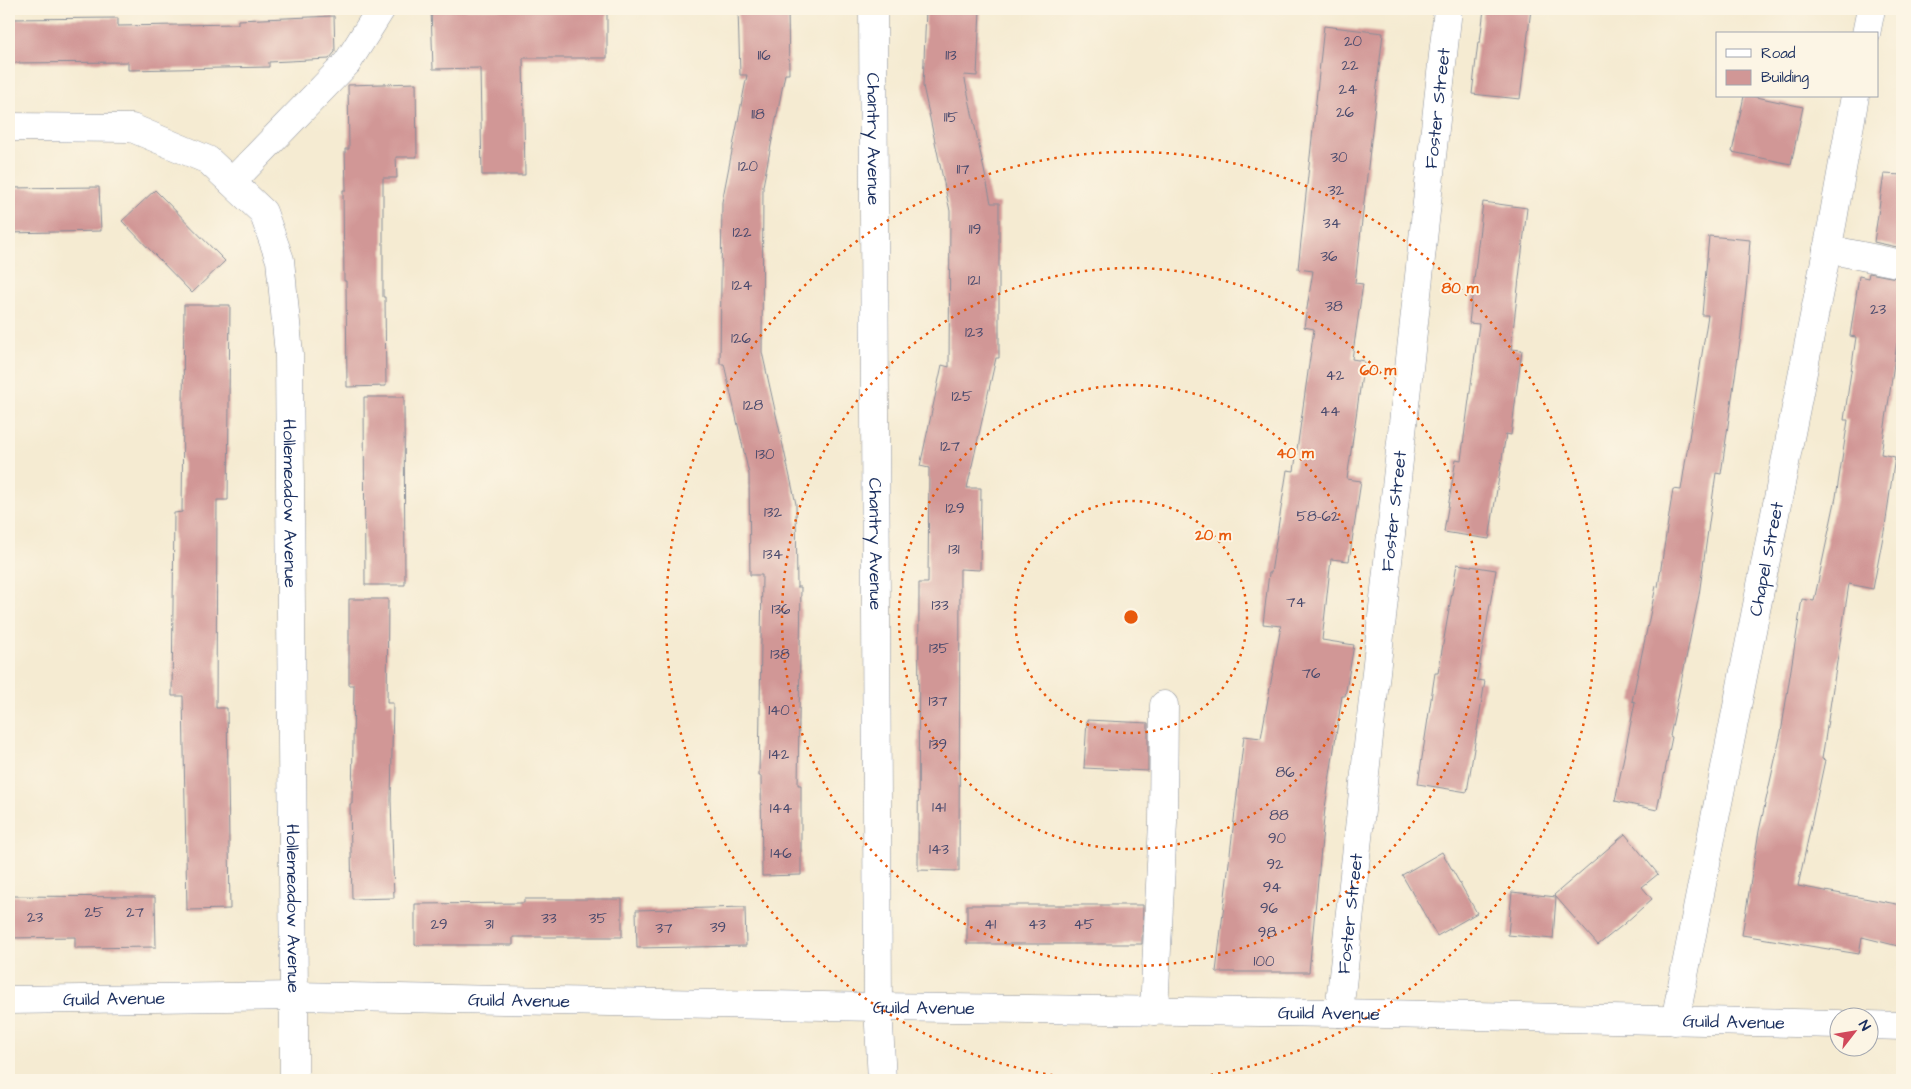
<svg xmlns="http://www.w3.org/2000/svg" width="1911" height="1089" font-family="'Architects Daughter',sans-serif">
  <rect width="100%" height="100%" fill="#fcf5e5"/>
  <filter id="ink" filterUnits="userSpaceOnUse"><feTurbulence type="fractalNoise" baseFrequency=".02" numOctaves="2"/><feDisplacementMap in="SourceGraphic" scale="10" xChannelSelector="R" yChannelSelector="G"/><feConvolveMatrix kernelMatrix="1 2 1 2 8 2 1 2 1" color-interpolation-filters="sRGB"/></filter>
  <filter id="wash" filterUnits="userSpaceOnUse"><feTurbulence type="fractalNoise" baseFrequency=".0096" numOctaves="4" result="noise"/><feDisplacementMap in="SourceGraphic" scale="20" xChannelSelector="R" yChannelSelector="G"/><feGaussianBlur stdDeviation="1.12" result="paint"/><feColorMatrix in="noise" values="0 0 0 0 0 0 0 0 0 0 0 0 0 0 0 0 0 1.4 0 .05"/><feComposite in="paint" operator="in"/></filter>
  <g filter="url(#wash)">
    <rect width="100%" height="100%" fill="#f5ebd2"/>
    <g id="blocks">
      <g fill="#d19796">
        <path d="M431 9H607V58H523L525 175H482L480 68 433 69Z"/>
        <path d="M738 9H788L789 74H785L763 186 762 352 796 504 797 587H801L798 785H801V875L762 876 761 776H759L762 575H750L749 474 724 364H720L722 202 747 75H740Z"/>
        <path d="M926 9H980L977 76 964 75 991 203H999V358H996L967 488H981L980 570 960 569 959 871 918 870 919 583H928L929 468 920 466 942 365 949 367 950 211 923 86Z"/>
        <path d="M1484 9H1531L1520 99 1472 94 1478 42H1480Z"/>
        <path d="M334 16 335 52 329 59 269 62V67L128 70V62L9 63V19L118 18V26L238 24V20Z"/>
        <path d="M1324 26 1383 33 1355 283 1363 284 1352 359 1364 361 1347 479 1361 481 1349 561 1331 559 1322 640 1354 645 1345 696H1342L1325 808 1309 972H1216L1244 736 1261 738 1281 626 1263 624 1269 573H1271L1287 470 1294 471 1314 329 1304 327 1313 271 1298 269Z"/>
        <path d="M416 83 417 157H396L397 178H383V297H385L386 386 347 387 346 281H344L343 190H346L345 149H349L348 85Z"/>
        <path d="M1744 96H1752L1803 107 1791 164 1732 152Z"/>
        <path d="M1884 174 1902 175V248L1874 242Z"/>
        <path d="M99 187 101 231 9 233V188Z"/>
        <path d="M155 190 225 261 192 293 122 221Z"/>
        <path d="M1483 202 1527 208 1511 349 1522 350 1511 435 1506 434 1489 539 1444 532 1456 459 1461 460 1479 324 1469 323Z"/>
        <path d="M1709 236 1750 240 1747 280 1741 335 1721 474 1716 473 1699 595 1670 736 1672 737 1657 810 1615 801 1635 702 1632 701 1656 586 1658 587 1673 489 1681 490 1708 315H1702Z"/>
        <path d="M1869 273 1902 279V343H1897L1881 454 1895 457 1885 526 1873 589 1849 584 1822 759 1825 760 1798 886 1902 905V947L1862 937 1859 954 1742 935 1759 831 1781 733 1802 599 1814 601 1836 497 1848 420H1844L1856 337 1850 336 1859 276 1868 278Z"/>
        <path d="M184 305H230L228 500H217L216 708H227L230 909 187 910 183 696H172L174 513 182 512Z"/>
        <path d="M364 397H404L405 585H365Z"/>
        <path d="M1457 564 1496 570 1477 680 1485 681 1467 792 1418 784 1435 673H1438Z"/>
        <path d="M349 599H388L387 703H393L391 800 394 898 352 899 350 804H352L354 685H349Z"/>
        <path d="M1087 720 1148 723V771L1084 768Z"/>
        <path d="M1625 834 1658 874 1642 887 1652 899 1624 924 1598 945 1556 897 1553 939 1508 935 1512 892 1556 897 1554 895Z"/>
        <path d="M1442 852 1477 913 1437 936 1402 875Z"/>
        <path d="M9 896 155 897 156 947 75 948V937L9 938Z"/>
        <path d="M524 899H622V937H513V945H415V904L524 903Z"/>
        <path d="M967 905H1143L1142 944H967Z"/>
        <path d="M745 907 746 946 637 948 636 910Z"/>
      </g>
    </g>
  </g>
  <g filter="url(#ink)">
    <use href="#blocks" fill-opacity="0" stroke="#888d98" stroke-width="1"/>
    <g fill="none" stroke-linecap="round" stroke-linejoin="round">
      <defs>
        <g id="minor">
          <path id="s1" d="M873 9 878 1007 882 1080"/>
          <path d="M1866 34 1871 9"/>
          <path id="s2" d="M9 127 132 128 208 160 263 212 280 260 289 354 294 996V1080"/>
          <path d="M232 182 347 63 381 9"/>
          <path d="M1827 249 1902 264"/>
          <path id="s3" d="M9 1000 294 996 878 1007 1339 1013 1838 1024"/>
          <path d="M1154 1011 1163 822 1164 705"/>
          <path id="s4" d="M1339 1013 1448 9"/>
          <path id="s5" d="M1675 1021 1832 225 1855 96"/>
          <path d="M1868 1025 1902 1026"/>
        </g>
      </defs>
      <use href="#minor" stroke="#888d98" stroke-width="29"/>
      <use href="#minor" stroke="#fff" stroke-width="28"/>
    </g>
  </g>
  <g fill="none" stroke="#e8590c" stroke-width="2.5" stroke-dasharray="2.5 5">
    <circle cx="1131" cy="617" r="116"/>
    <circle cx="1131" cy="617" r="232"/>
    <circle cx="1131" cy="617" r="349"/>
    <path d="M1090 1080A465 465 0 1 1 1172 1080"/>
  </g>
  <g text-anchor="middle" stroke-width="4" stroke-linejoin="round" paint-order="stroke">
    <g font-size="15" fill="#48496c">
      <text x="1353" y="46">20</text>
      <text x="764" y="60">116</text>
      <text x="951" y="60">113</text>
      <text x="1350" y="70">22</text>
      <text x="1348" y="94">24</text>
      <text x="1345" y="117">26</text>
      <text x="758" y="119">118</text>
      <text x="951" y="122">115</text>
      <text x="1339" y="162">30</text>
      <text x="748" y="171">120</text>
      <text x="963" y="174">117</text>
      <text x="1336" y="195">32</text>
      <text x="1332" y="228">34</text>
      <text x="975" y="234">119</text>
      <text x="742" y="237">122</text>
      <text x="1329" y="261">36</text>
      <text x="974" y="285">121</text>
      <text x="742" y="290">124</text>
      <text x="1334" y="311">38</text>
      <text x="1878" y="314">23</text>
      <text x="974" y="337">123</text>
      <text x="741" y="343">126</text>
      <text x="1335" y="380">42</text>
      <text x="962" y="401">125</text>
      <text x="753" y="410">128</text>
      <text x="1330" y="416">44</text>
      <text x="950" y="451">127</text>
      <text x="765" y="459">130</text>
      <text x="955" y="513">129</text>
      <text x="773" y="517">132</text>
      <text x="1318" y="521">58-62</text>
      <text x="954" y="554">131</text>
      <text x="773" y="559">134</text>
      <text x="1296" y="607">74</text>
      <text x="940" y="610">133</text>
      <text x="781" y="614">136</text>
      <text x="939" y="653">135</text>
      <text x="780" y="659">138</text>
      <text x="1311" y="678">76</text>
      <text x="938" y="706">137</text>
      <text x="779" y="715">140</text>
      <text x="938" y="749">139</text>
      <text x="779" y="759">142</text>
      <text x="1285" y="777">86</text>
      <text x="939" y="812">141</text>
      <text x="781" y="813">144</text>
      <text x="1279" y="820">88</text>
      <text x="1277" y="843">90</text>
      <text x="939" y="854">143</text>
      <text x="781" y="858">146</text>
      <text x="1275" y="869">92</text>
      <text x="1272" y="892">94</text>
      <text x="1269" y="913">96</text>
      <text x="94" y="917">25</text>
      <text x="135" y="917">27</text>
      <text x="35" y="922">23</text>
      <text x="549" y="923">33</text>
      <text x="598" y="923">35</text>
      <text x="439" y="929">29</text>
      <text x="489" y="929">31</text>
      <text x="990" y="929">41</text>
      <text x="1037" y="929">43</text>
      <text x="1084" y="929">45</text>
      <text x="718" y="932">39</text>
      <text x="664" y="933">37</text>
      <text x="1267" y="937">98</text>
      <text x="1264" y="966">100</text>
    </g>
    <g font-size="18" fill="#1b2f5e" stroke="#fcf5e5">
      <text dy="6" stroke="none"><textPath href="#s4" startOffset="910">Foster Street</textPath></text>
      <text dy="6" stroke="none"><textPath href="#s1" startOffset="130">Chantry Avenue</textPath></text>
      <text dy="6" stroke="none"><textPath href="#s2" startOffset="576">Hollemeadow Avenue</textPath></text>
      <text dy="6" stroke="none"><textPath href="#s4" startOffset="505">Foster Street</textPath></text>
      <text dy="6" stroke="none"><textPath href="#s1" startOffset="535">Chantry Avenue</textPath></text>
      <text dy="6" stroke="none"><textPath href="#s5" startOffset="471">Chapel Street</textPath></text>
      <text dy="6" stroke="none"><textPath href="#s2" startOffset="981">Hollemeadow Avenue</textPath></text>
      <text dy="6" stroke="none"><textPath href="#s4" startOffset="100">Foster Street</textPath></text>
      <text dy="6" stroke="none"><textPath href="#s3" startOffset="105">Guild Avenue</textPath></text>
      <text dy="6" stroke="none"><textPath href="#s3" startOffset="510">Guild Avenue</textPath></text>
      <text dy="6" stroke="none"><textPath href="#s3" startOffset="915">Guild Avenue</textPath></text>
      <text dy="6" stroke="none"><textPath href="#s3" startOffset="1320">Guild Avenue</textPath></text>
      <text dy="6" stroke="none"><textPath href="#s3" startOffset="1725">Guild Avenue</textPath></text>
    </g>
  </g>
  <circle cx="1131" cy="617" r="8" fill="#e8590c" stroke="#fcf5e5" stroke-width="2.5"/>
  <g font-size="15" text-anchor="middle" font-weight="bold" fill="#e8590c" stroke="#fcf5e5" stroke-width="4" stroke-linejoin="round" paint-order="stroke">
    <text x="1460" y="293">80 m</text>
    <text x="1378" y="375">60 m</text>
    <text x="1295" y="458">40 m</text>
    <text x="1213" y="540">20 m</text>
  </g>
  <rect width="1911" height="1089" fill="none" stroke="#fcf5e5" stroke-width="30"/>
  <rect x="1716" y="32" width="162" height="65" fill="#fcf5e5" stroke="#a2a6af"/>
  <rect x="1726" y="49" width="25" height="8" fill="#ffffff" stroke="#a2a6af"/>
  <text x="1761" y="58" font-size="15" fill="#1b2f5e">Road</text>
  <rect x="1726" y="70" width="25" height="15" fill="#d19796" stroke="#a2a6af"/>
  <text x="1761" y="82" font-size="15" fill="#1b2f5e">Building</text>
  <g transform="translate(1854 1032) rotate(59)"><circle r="24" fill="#fcf5e5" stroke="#a2a6af"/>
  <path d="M0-4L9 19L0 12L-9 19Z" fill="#d1495b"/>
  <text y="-8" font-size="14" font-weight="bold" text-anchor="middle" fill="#1b2f5e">N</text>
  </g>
</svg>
